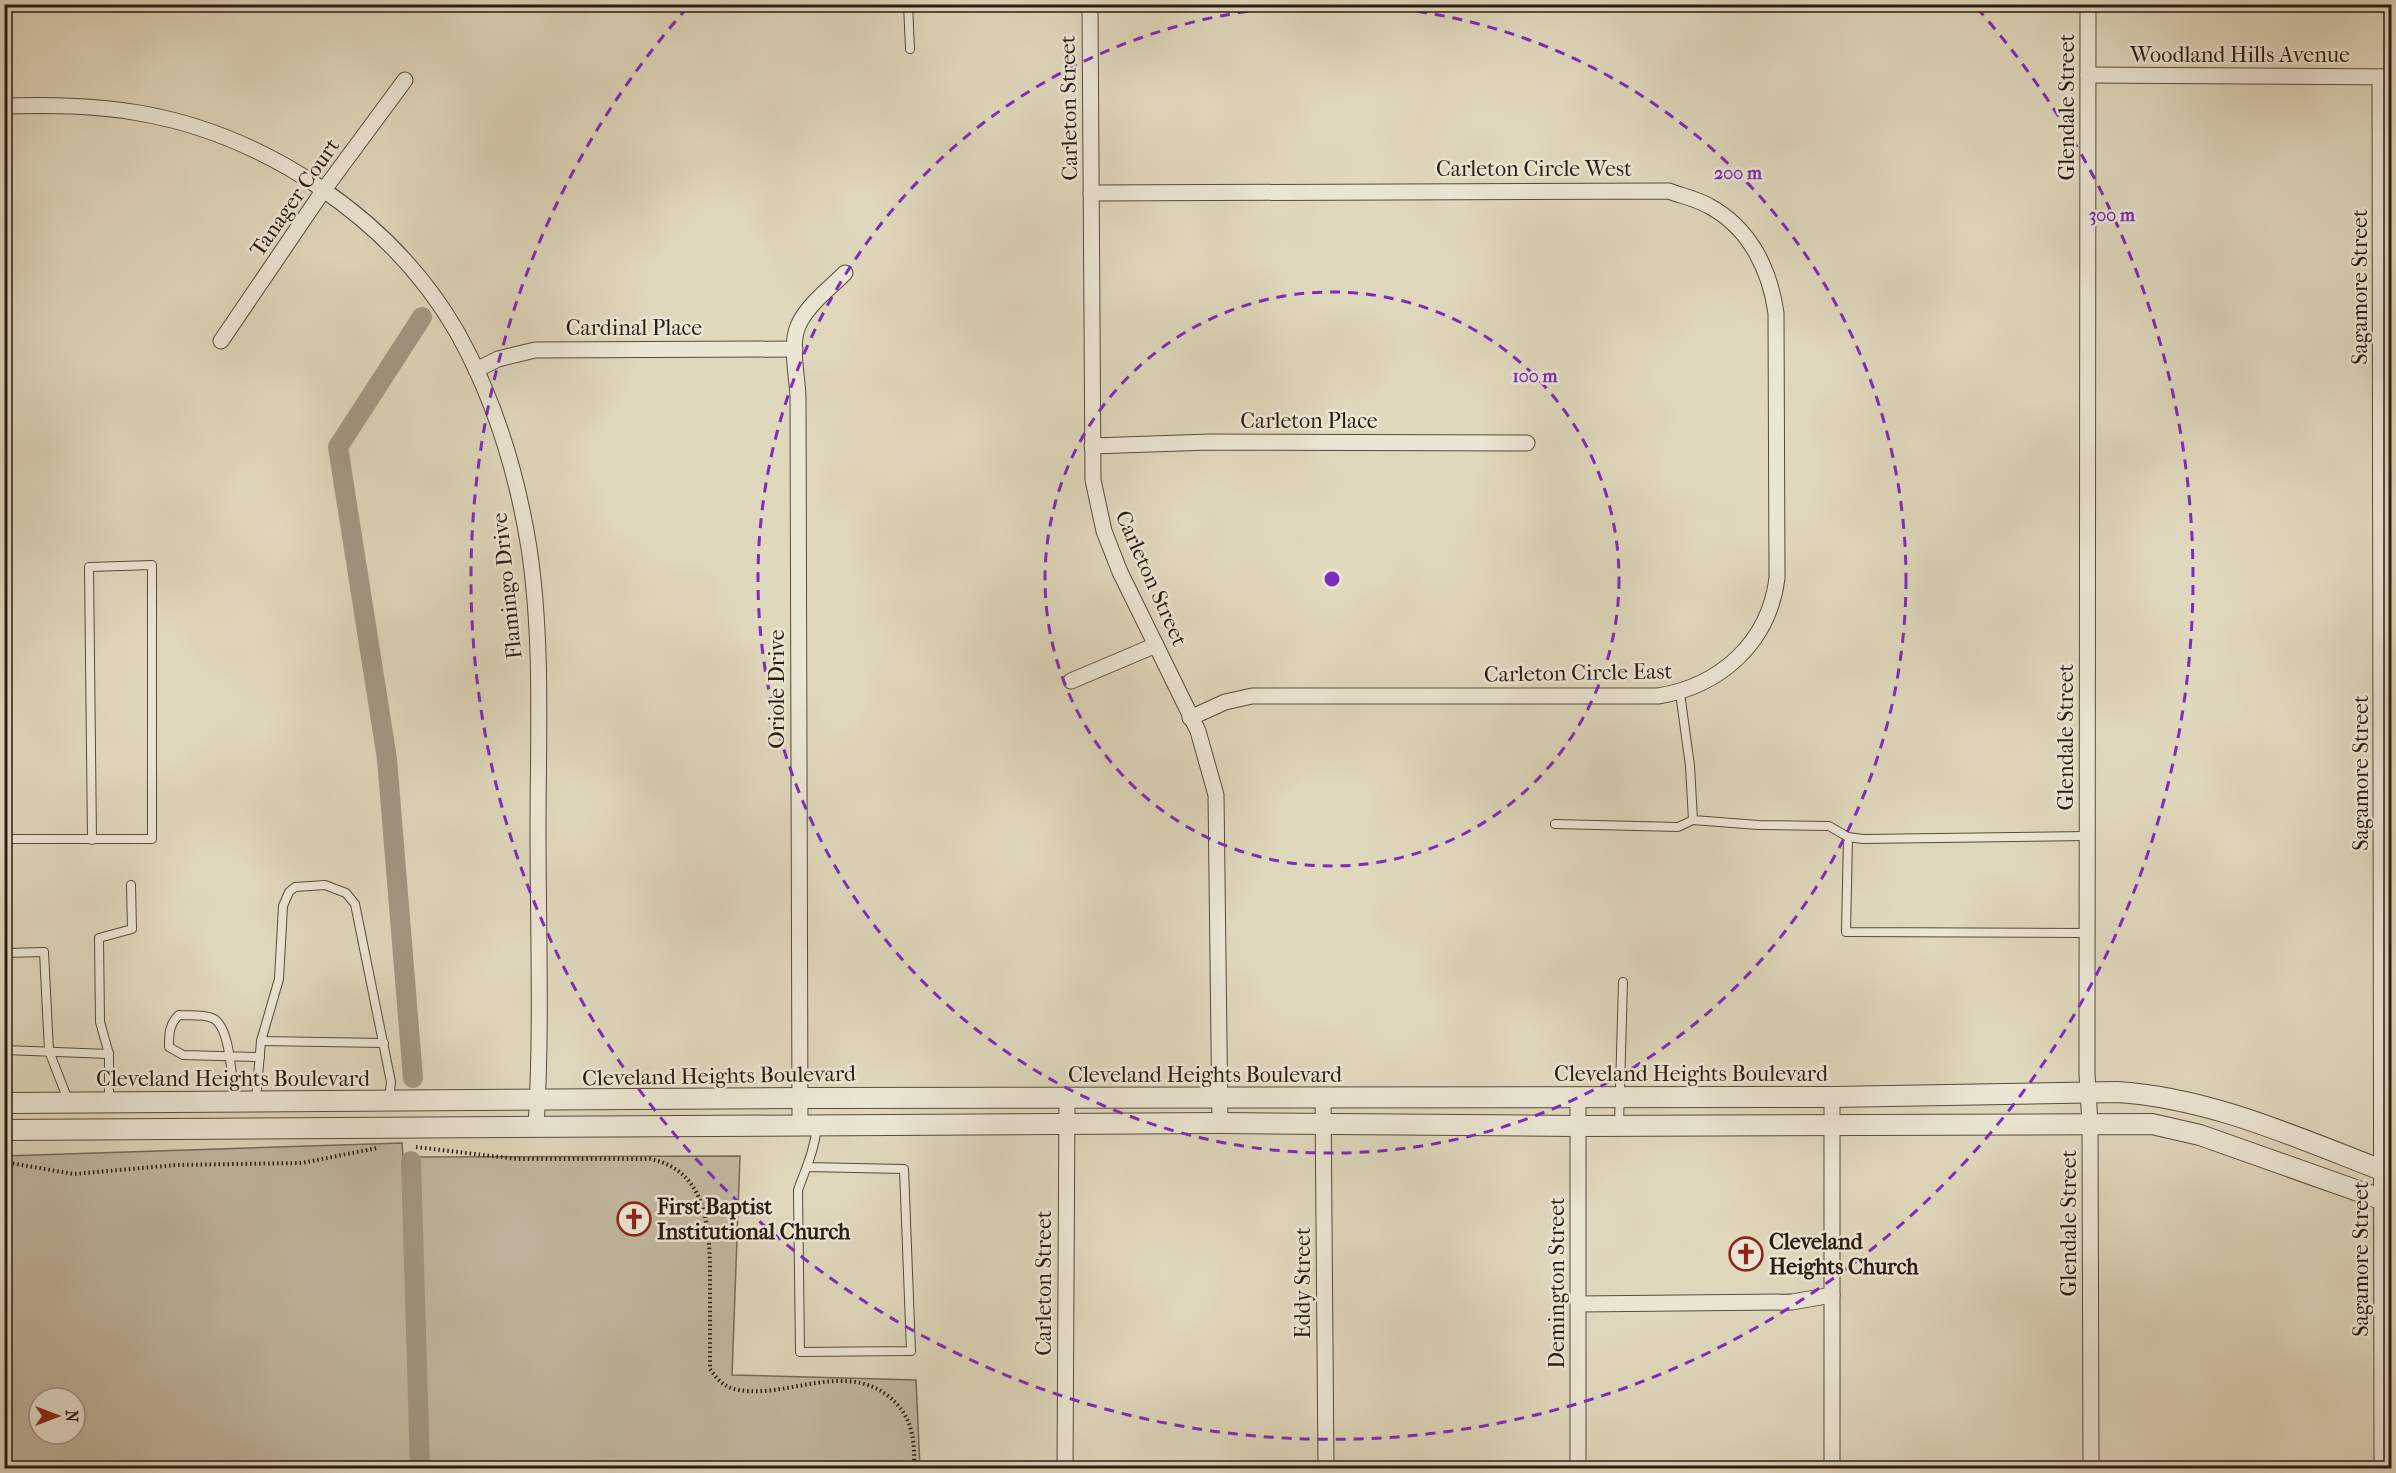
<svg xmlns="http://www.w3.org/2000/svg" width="2396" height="1473" font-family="'IM FELL French Canon',serif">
  <rect width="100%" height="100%" fill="#e0d8bd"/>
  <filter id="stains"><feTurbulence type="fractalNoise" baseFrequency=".00333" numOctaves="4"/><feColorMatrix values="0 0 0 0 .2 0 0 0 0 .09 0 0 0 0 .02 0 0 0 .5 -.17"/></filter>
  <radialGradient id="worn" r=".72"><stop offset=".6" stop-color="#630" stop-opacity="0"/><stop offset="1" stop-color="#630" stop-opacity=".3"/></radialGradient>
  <path fill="#c1b8a0" stroke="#766a5a" stroke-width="1.5" fill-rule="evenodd" d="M402 1143 403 1157 740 1156 732 1375 916 1380 920 1468H5V1156ZM39 1398H75V1434H39Z"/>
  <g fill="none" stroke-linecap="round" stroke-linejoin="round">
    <g stroke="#a29883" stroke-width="20">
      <path d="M413 1078 387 759 338 447 422 317"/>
      <path d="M411 1161 420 1468"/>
    </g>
    <defs>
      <g id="service">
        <path d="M908 4 910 49"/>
        <path d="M1680 693 1690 766 1693 820 1758 825 1829 826 1848 837 1863 839 2087 836"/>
        <path d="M1555 824 1678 827 1693 820"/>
        <path d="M1848 837 1846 932 2087 933"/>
        <path d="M4 839H152V565L89 567 92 840"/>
        <path d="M4 953 44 952 49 1051 68 1100"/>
        <path d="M261 1041 384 1043"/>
        <path d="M4 1050 109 1054"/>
        <path d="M234 1100C232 1082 231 1025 212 1018 202 1014 190 1016 179 1015 169 1024 169 1034 169 1047L183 1055 260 1057"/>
        <path d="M256 1100 261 1041 279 979 283 906 289 892 295 887 325 885 346 893 355 904 391 1082 389 1100"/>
        <path d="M109 1101V1054L100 1022 99 938 132 929 131 885"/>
        <path d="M1619 1125 1623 982"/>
        <path d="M807 1167 904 1169 911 1351 800 1352 798 1190C806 1168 815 1149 817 1125"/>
      </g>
      <g id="minor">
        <path d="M1090 4 1093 480 1104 531 1120 572 1198 731 1216 795 1220 1123"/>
        <path d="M2088 4 2087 1074 2090 1125 2091 1468"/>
        <path d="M2088 75 2392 77"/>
        <path d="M2380 77 2382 1468"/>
        <path d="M4 106C50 105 94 105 139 113 266 135 392 219 457 332 494 398 517 473 529 548 543 641 538 737 538 831 538 929 542 1029 536 1127"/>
        <path d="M1091 193 1669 191C1682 196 1697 199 1709 206 1750 228 1770 270 1776 313L1777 578C1769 642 1721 686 1658 696H1252L1225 702 1190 718"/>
        <path d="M221 341 323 191 405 80"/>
        <path d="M476 370 498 359 535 350 795 349"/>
        <path d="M1092 446 1210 442 1527 443"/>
        <path d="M1071 681 1156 645"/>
        <path d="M1578 1097V1468"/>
        <path d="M1832 1097V1468"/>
        <path d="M1323 1098 1326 1468"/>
        <path d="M800 1124 798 396C797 375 790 345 798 326 807 305 830 288 845 273"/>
        <path d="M1579 1304 1792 1302 1832 1295"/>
        <path d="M1065 1468 1067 1098"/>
      </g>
      <g id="tertiary">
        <path d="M4 1103 800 1098 1832 1097 2117 1092C2213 1098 2302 1140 2392 1174"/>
        <path d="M4 1130 1220 1123 1578 1126 2152 1124 2200 1135 2392 1203"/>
      </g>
    </defs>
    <use href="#service" stroke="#584b3e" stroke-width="10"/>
    <use href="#minor" stroke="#584b3e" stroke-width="17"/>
    <use href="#tertiary" stroke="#584b3e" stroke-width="22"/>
    <g stroke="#2a1c13" stroke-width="4" stroke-dasharray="1.5 3" stroke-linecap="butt">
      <path d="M416 1147 517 1159H650C711 1171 710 1237 710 1286 710 1314 710 1342 710 1369 716 1378 723 1386 734 1389 782 1401 841 1361 887 1395 912 1414 915 1438 914 1468"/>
      <path d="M4 1162 74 1174 176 1165 302 1163 377 1148"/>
    </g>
    <use href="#service" stroke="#ebe6d4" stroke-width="8"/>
    <use href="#minor" stroke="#ebe6d4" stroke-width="15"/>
    <use href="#tertiary" stroke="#ebe6d4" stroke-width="20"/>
  </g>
  <g fill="none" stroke="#7b2cbf" stroke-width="3" stroke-dasharray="10 8">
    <circle cx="1332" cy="579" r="287"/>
    <circle cx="1332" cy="579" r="574"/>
    <path d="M1977 8A861 861 0 1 1 687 8"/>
  </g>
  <defs>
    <symbol id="church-ring" viewBox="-11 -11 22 22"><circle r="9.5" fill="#ebe6d4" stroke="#8f2418" stroke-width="1.5"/><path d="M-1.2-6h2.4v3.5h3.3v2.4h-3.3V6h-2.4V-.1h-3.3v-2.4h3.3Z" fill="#8f2418"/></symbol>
  </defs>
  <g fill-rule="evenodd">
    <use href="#church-ring" x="615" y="1200" width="38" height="38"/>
    <use href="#church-ring" x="1727" y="1235" width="38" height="38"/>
  </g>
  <g text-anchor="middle" stroke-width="5" stroke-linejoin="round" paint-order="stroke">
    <g font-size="22" fill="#2a1c13" stroke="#ebe6d4">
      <text x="2240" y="62">Woodland Hills Avenue</text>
      <text transform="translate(2066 107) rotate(-90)" y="8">Glendale Street</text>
      <text transform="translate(1068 108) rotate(-91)" y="8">Carleton Street</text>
      <text x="1534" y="176">Carleton Circle West</text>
      <text transform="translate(294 197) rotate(-55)" y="8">Tanager Court</text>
      <text transform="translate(2359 287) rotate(-90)" y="8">Sagamore Street</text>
      <text x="634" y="335">Cardinal Place</text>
      <text x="1309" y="428">Carleton Place</text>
      <text transform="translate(1152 578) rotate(66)" y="8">Carleton Street</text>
      <text transform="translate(506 586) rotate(-96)" y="8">Flamingo Drive</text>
      <text transform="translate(1578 672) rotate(-1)" y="8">Carleton Circle East</text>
      <text transform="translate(776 689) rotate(-90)" y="8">Oriole Drive</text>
      <text transform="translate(2065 737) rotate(-90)" y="8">Glendale Street</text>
      <text transform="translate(2360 773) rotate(-90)" y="8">Sagamore Street</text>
      <text x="1691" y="1081">Cleveland Heights Boulevard</text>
      <text x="1205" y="1082">Cleveland Heights Boulevard</text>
      <text transform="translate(719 1075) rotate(-1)" y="8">Cleveland Heights Boulevard</text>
      <text x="233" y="1086">Cleveland Heights Boulevard</text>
      <text transform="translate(2068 1223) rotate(-90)" y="8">Glendale Street</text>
      <text transform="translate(2360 1259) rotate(-90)" y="8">Sagamore Street</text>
      <text transform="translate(1043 1283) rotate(-90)" y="8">Carleton Street</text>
      <text transform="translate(1302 1283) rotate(-90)" y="8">Eddy Street</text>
      <text transform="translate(1556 1283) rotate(-90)" y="8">Demington Street</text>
    </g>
    <g font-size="22" font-weight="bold" fill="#2a1c13" stroke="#ebe6d4" text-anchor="start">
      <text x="657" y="1214">First Baptist<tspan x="657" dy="25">Institutional Church</tspan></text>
      <text x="1769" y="1249">Cleveland<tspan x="1769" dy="25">Heights Church</tspan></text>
    </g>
  </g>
  <circle cx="1332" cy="579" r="9" fill="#7b2cbf" stroke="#ebe6d4" stroke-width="3"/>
  <g font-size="18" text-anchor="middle" font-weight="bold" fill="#7b2cbf" stroke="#ebe6d4" stroke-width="5" stroke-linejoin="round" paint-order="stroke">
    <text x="1738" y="179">200 m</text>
    <text x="2112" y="221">300 m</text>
    <text x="1535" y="382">100 m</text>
  </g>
  <rect width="2396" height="1473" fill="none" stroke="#e0d8bd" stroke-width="24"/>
  <rect x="6" y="6" width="2384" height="1461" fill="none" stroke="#2a1c13" stroke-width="3"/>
  <rect x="12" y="12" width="2372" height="1449" fill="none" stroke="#2a1c13" stroke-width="1.5"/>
  <g transform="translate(57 1416) rotate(90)"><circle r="28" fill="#ebe6d4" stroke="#9e9587" stroke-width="1.5"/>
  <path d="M0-4.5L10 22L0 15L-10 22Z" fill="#8f2418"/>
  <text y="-9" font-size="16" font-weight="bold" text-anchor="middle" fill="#2a1c13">N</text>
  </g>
  <rect width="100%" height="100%" filter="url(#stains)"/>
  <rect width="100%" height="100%" fill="url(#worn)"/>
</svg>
